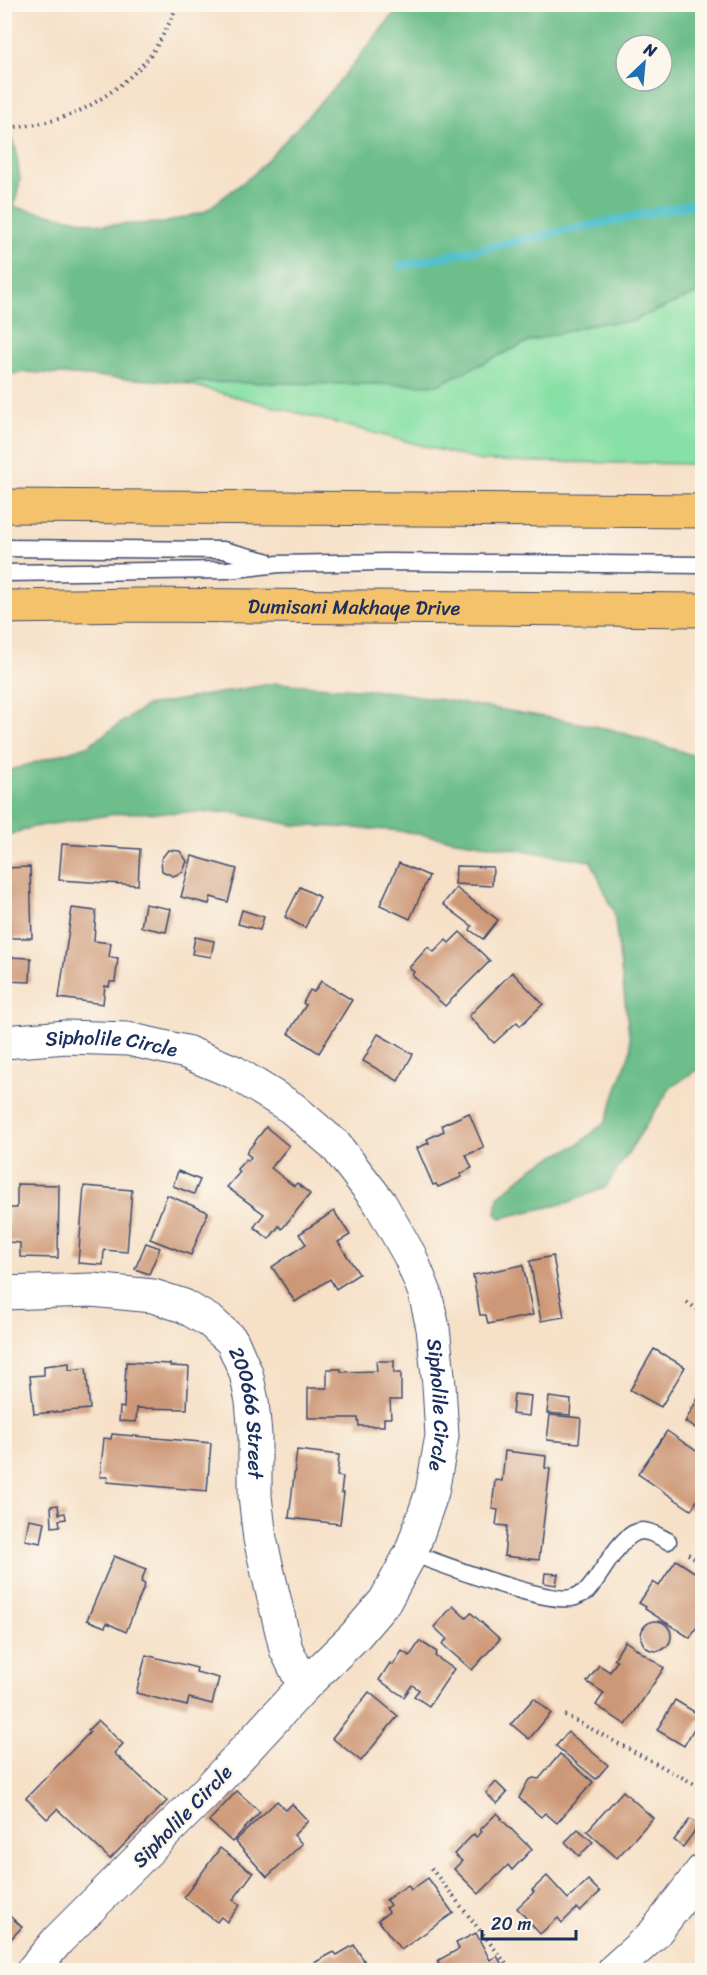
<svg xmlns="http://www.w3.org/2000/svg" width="707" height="1975" font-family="Sriracha,sans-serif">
  <rect width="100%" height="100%" fill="#fbf7ec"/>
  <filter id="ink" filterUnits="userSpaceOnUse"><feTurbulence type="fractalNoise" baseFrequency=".0167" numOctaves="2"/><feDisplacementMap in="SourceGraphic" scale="12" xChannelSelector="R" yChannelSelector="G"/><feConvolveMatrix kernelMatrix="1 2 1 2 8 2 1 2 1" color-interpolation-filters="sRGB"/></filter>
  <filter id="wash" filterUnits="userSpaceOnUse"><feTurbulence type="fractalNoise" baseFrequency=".008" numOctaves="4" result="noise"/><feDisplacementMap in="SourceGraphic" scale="24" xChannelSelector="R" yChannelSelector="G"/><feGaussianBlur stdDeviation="1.35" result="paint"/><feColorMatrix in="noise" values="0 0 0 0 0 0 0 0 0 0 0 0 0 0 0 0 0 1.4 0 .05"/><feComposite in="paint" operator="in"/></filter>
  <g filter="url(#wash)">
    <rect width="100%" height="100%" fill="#f6e0c7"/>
    <path fill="#87e0a5" stroke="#518882" stroke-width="1.5" d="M702 291V464L481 461 180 382 437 384 530 341 597 323 630 322Z"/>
    <g fill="#6dbe8a" stroke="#447674" stroke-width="1.5" fill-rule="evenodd">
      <path d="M402 4 702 5V291L630 322 597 323 530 341 437 385 180 382 26 372 5 375V128L16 149 20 181 14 207 103 225 164 223 204 212 254 174 332 90ZM626 45H662V81H626Z"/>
      <path d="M276 683 395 692 551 718 610 729 702 758V1066L670 1088 606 1187 570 1202 501 1218 496 1214 498 1197 535 1166 579 1144 606 1121 631 1049 614 912 591 861 392 830 293 825 229 812 122 813 33 827 5 836V772L87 746 146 706Z"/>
    </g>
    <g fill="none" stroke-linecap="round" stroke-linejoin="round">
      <path stroke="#53c1cb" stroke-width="9" d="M400 266 702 202"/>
    </g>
    <g id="blocks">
      <g fill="#cd9877">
        <path d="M62 844 140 849 138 885 59 880Z"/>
        <path d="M168 850 180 851 187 861 183 872 173 876 162 871 161 859Z"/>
        <path d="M192 856 237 869 228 902 211 897 209 904 181 897Z"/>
        <path d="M399 863 429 876 410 919 380 905Z"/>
        <path d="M456 866 493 867 492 886 455 884Z"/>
        <path d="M30 867 32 938H4V868Z"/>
        <path d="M300 887 320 897 305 928 285 917Z"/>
        <path d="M456 888 498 920 483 939 470 930 472 926 443 904Z"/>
        <path d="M145 904 171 909 166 932 141 927Z"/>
        <path d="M72 908 96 911 94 941 111 943 109 957 118 958 115 982H110L109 987 105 986 103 1004 59 998Z"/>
        <path d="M242 910 264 917 260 930 238 924Z"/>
        <path d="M460 932 490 961 445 1006 412 975 414 972 409 968 428 947 434 952 446 940 449 943Z"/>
        <path d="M195 937 214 941 211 957 192 954Z"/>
        <path d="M7 957 31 958 30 982 6 981Z"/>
        <path d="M512 972 543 1004 520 1026 517 1022 494 1043 469 1016Z"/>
        <path d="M321 981 352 1000 319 1053 288 1033 306 1005 303 1003 310 990 314 992Z"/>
        <path d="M378 1034 413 1054 398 1081 363 1061Z"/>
        <path d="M469 1113 484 1148 466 1155 472 1168 460 1174 462 1177 438 1187 436 1184 433 1185 417 1148 429 1143 427 1139 444 1131 442 1125Z"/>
        <path d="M266 1127 289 1146 271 1168 294 1186 297 1183 310 1194 282 1229 279 1226 269 1239 254 1227 264 1214 227 1187 240 1172 237 1169 246 1159 248 1161 251 1157 246 1153Z"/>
        <path d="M178 1171 200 1180 194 1194 173 1186Z"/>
        <path d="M17 1184 59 1185 58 1258 20 1257V1243L8 1242V1208H17Z"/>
        <path d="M84 1186 132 1190 127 1252 104 1250 103 1265 78 1263Z"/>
        <path d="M167 1195 208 1212 191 1255 150 1239Z"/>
        <path d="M334 1211 350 1235 338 1242 359 1274 336 1289 330 1279 295 1302 272 1267 306 1244 299 1234Z"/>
        <path d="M146 1243 160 1248 149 1274 135 1269Z"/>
        <path d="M553 1256 564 1317 541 1321 530 1261Z"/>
        <path d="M523 1265 533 1315 488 1324 486 1315H480L473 1275Z"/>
        <path d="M654 1349 685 1367 661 1407 630 1390Z"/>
        <path d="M376 1361H394V1373H401V1400H390L391 1418H384V1426H359L358 1418H308V1388H327V1369H341V1372L377 1371Z"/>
        <path d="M126 1362 170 1364V1366L189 1367 187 1409 137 1408 136 1422 119 1421 120 1407 124 1408Z"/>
        <path d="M69 1363V1370L86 1368 90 1409 34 1414 30 1376 44 1375V1366Z"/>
        <path d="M702 1391V1432L685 1422Z"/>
        <path d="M514 1394 531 1396 529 1416 512 1414Z"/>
        <path d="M549 1397 571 1400 570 1415 547 1413Z"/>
        <path d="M550 1415 581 1418 579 1443 547 1440Z"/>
        <path d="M667 1431 702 1455V1493L691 1510 638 1474Z"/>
        <path d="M112 1434 211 1443 207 1491 107 1482 108 1477H100L104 1438 111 1439Z"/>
        <path d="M297 1450 339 1455 337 1476 343 1477 341 1493H344L340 1524 289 1518Z"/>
        <path d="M505 1451 546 1456 545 1468 550 1469 539 1560 504 1556 507 1526 496 1525 498 1510 492 1509 495 1480 502 1481Z"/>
        <path d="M58 1505 59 1514 65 1513 66 1519 59 1520 60 1526 52 1527 51 1506Z"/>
        <path d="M29 1519 45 1522 41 1543 25 1540Z"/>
        <path d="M114 1556 146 1569 141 1582 145 1584 126 1632 107 1623 105 1627 87 1620Z"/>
        <path d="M676 1560 702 1577V1618L690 1638 645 1609 646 1607 639 1603 653 1582 659 1586Z"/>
        <path d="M545 1573 558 1574 556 1585 544 1583Z"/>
        <path d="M453 1606 466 1618 471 1613 500 1639 472 1670 442 1644 447 1639 434 1627Z"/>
        <circle cx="656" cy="1636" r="15"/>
        <path d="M420 1641 437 1652 435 1656 454 1669 429 1706 414 1696 419 1690 412 1685 404 1697 379 1680 390 1663 393 1665 402 1651 410 1656Z"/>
        <path d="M625 1641 664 1668 626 1725 596 1705 604 1693 587 1682 599 1665 610 1672 617 1661 614 1659Z"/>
        <path d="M146 1655 197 1668 196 1672 219 1678 212 1704 189 1698 187 1706 136 1693Z"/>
        <path d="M369 1692 398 1716 361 1761 332 1738Z"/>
        <path d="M534 1698 551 1713 529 1739 511 1724Z"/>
        <path d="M675 1700 701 1716 684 1746 657 1730Z"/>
        <path d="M98 1720 123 1744 114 1753 167 1801 110 1859 57 1809 47 1819 26 1798 90 1732 88 1730Z"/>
        <path d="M568 1732 608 1765 596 1779 556 1746Z"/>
        <path d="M560 1754 593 1782 557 1823 545 1813 541 1817 519 1798 528 1781 533 1778 539 1779Z"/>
        <path d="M496 1782 507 1793 497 1804 486 1793Z"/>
        <path d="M237 1791 260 1812 232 1842 209 1821Z"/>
        <path d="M623 1791 653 1818 617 1858 587 1831Z"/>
        <path d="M277 1801 286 1810 292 1804 308 1821 294 1835 302 1844 267 1877 235 1841Z"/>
        <path d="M497 1813 502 1818 501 1819 526 1844 527 1843 532 1849 512 1870 508 1865 479 1894 454 1869 462 1861 454 1854 474 1834 476 1837 482 1832 480 1830Z"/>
        <path d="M690 1819 699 1825 683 1847 674 1840Z"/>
        <path d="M578 1829 593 1842 579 1856 565 1842Z"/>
        <path d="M220 1848 253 1873 233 1900 240 1905 227 1922 221 1917 217 1922 184 1897Z"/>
        <path d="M547 1876 568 1899 588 1880 600 1892 580 1911 577 1908 562 1923 558 1918 540 1934 517 1908 534 1892 532 1890Z"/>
        <path d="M428 1878 453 1913 401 1950 378 1920 389 1912 386 1908 390 1905 386 1900 408 1885 411 1890Z"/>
        <path d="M4 1911 22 1927 6 1944 4 1942Z"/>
        <path d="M476 1933 490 1960 497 1956 505 1970H426L439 1964 437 1961 459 1949 456 1943Z"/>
        <path d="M354 1945 370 1970H307L305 1968 334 1952 337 1955Z"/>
      </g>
    </g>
  </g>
  <g filter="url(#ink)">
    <use href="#blocks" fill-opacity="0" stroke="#3c4a6e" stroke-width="1.5"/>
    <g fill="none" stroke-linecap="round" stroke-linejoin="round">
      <defs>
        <g id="service">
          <path d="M4 548 223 550 266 561"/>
          <path d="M4 573 227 570 279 564 387 562 702 565"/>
          <path d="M411 1553C440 1563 551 1607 575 1597 579 1595 584 1593 587 1591 602 1576 620 1532 642 1531 651 1531 660 1537 668 1541"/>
        </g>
        <g id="minor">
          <path id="s1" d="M4 1042 66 1037 128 1039 186 1052 234 1072 292 1108 335 1145 380 1203 410 1256 425 1293 433 1328 439 1385 442 1436 432 1492 411 1553 385 1601 355 1636 304 1686 210 1788 58 1940 33 1970"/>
          <path id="s2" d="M4 1293 92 1290 153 1296 184 1306 211 1322 232 1341 246 1373 252 1401 255 1435V1496L260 1539 286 1649 304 1686"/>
        </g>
        <path id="tertiary" d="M614 1970 654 1934 702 1871"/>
        <g id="primary">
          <path d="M4 506 702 511"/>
          <path id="s3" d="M4 607 141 605 702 610"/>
        </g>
      </defs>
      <use href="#service" stroke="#3c4a6e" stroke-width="19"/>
      <use href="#minor" stroke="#3c4a6e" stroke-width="35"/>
      <use href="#tertiary" stroke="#3c4a6e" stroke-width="35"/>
      <use href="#primary" stroke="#3c4a6e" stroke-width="35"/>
      <g stroke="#3c4a6e" stroke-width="4" stroke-dasharray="1.5 4.5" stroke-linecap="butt">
        <path d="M4 128C27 126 51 123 72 114 96 105 133 78 149 57 161 41 170 22 178 4"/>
        <path d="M687 1302 702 1313"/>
        <path d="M688 1554 702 1563"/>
        <path d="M565 1715 702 1788"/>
        <path d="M431 1868 511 1970"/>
        <path d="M280 1969 281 1970"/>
      </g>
      <use href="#service" stroke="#fff" stroke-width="16"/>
      <use href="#minor" stroke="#fff" stroke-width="33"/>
      <use href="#tertiary" stroke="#fff" stroke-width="33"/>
      <use href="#primary" stroke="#f4c26a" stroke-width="33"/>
    </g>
  </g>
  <g text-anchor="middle" stroke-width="5" stroke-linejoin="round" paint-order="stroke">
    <g font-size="20" fill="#1b2f5e" stroke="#fbf7ec">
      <text dy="7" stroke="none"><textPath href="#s3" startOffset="350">Dumisani Makhaye Drive</textPath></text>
      <text dy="7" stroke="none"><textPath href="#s1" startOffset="108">Sipholile Circle</textPath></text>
      <text dy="7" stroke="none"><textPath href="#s1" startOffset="648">Sipholile Circle</textPath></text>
      <text dy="7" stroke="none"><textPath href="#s2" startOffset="316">200666 Street</textPath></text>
      <text transform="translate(182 1816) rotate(-46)" y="7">Sipholile Circle</text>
    </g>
  </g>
  <rect width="707" height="1975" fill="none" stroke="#fbf7ec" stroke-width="24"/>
  <g transform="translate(644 63) rotate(26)"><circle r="28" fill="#fbf7ec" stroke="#a1a7b3" stroke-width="1.5"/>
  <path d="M0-4.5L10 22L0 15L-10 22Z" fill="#1f6fb2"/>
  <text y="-9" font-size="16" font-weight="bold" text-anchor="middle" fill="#1b2f5e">N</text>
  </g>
  <path d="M482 1930v9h94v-9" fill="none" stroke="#1b2f5e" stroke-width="3"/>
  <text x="491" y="1930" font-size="18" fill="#1b2f5e" stroke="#fbf7ec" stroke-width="4.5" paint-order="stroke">20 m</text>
</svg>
